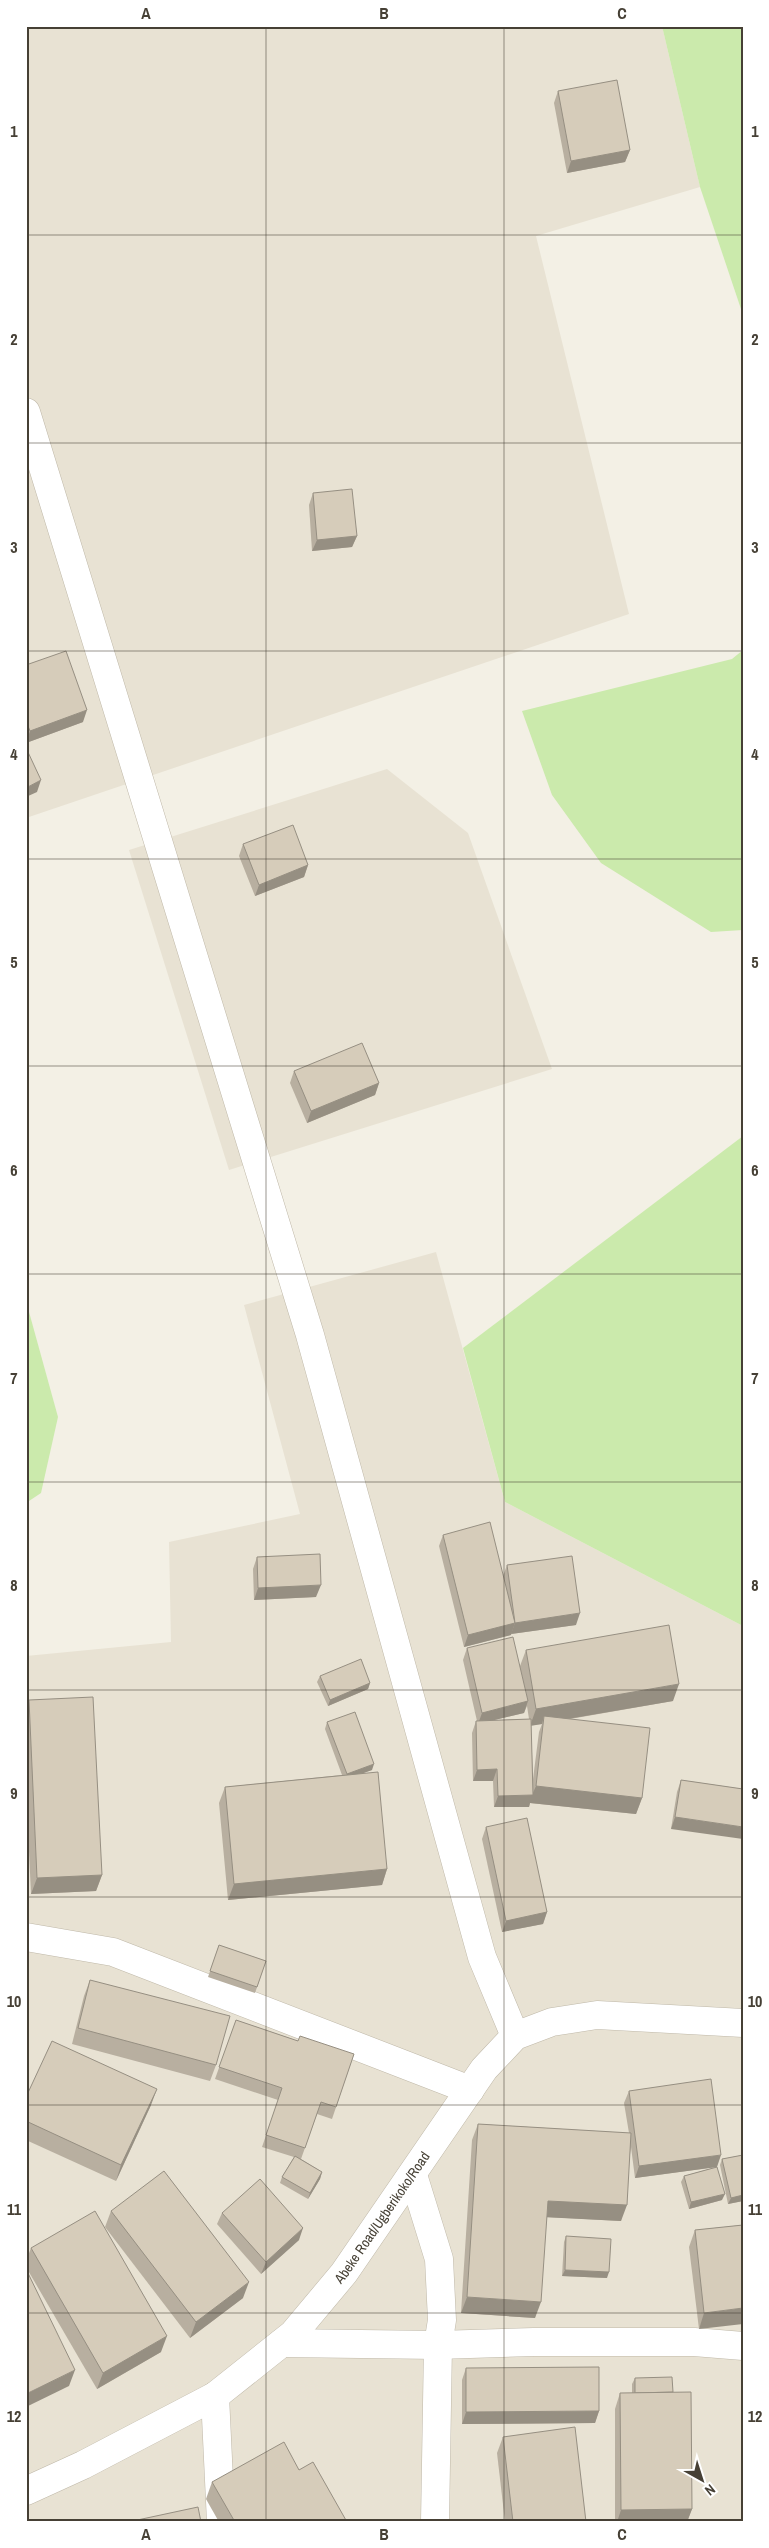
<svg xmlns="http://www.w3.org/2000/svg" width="769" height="2548" font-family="'Archivo Narrow',sans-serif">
  <rect width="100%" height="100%" fill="#f3f0e5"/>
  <g fill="#e8e2d3">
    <path d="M26 26H662L700 187 536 236 629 614 26 818Z"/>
    <path d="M387 769 468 833 552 1069 229 1170 129 850Z"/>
    <path d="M436 1252 505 1502 743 1626V2522H26V1656L171 1642 169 1542 300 1514 244 1305Z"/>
  </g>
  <g fill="#cbeaac">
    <path d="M662 26H743V315L700 187Z"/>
    <path d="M743 650V930L711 932 601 863 552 795 522 711 732 659Z"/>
    <path d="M743 1136V1626L505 1502 463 1348Z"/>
    <path d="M26 1301 58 1417 41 1493 26 1503Z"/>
  </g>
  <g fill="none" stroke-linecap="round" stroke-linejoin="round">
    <defs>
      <g id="minor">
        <path d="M26 412 310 1335 482 1957 515 2036"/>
        <path d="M26 1937 113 1952 470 2090"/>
        <path d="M413 2175 439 2259 442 2320 438 2345 435 2522"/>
        <path d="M282 2343 438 2345 534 2342H694L743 2346"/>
        <path d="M215 2396 221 2522"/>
      </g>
      <g id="tertiary">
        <path id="s1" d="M26 2491 83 2465 215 2396 293 2334 344 2273 484 2069 515 2036 552 2022 597 2015 743 2023"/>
      </g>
    </defs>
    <use href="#minor" stroke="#bfb8a8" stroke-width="29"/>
    <use href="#tertiary" stroke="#bfb8a8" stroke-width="29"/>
    <use href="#minor" stroke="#fff" stroke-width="28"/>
    <use href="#tertiary" stroke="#fff" stroke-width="28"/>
  </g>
  <g fill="#b8afa0" fill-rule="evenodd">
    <path d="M558 91 630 150 625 162 567 173 554 103Z"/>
    <path d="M313 493 357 536 352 547 312 551 309 505Z"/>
    <path d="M26 665 83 722 26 743Z"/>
    <path d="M243 844 308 865 304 877 255 896 239 856Z"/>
    <path d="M294 1071 379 1083 375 1095 307 1123 290 1083Z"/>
    <path d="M443 1535 503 1576 507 1565 576 1625 511 1634V1635L464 1647 439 1546Z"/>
    <path d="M257 1557 316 1597 254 1600 253 1569Z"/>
    <path d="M467 1648 520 1666 526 1650 673 1701 570 1719 642 1798 636 1814 530 1803 529 1807H494L493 1781H473L472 1733 476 1721H477L463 1660ZM527 1706 529 1719 494 1720 524 1713ZM542 1724 539 1732 533 1779 531 1725Z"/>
    <path d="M320 1676 370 1683 368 1689 328 1706 317 1682Z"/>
    <path d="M29 1700 102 1875 96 1891 31 1894 26 1789V1707Z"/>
    <path d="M327 1722 372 1770 363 1773 387 1869 382 1885 228 1900 219 1803 225 1787 342 1775 325 1729Z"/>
    <path d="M681 1780 743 1789 671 1829 677 1792Z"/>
    <path d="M486 1827 547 1912 543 1924 502 1932 482 1839Z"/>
    <path d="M219 1945 266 1961 255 1993 208 1977Z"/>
    <path d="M90 1980 216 2065 210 2081 72 2044 84 1996Z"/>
    <path d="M236 2020 298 2041 354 2054 332 2119 317 2114 301 2159 322 2172 320 2179 308 2199 280 2183 282 2177 294 2157 262 2147 278 2100 215 2079Z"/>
    <path d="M629 2091 717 2167 722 2200 689 2209 681 2182 684 2176 716 2167 635 2178 631 2147 621 2221 547 2217 535 2318 461 2313 472 2140 478 2124 629 2133 624 2103Z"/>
    <path d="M26 2097 151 2105 116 2181 26 2140Z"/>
    <path d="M743 2155V2201L728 2204 720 2165 722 2159Z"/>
    <path d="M111 2211 243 2298 190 2338 105 2227Z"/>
    <path d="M222 2213 299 2240 261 2274 217 2224Z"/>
    <path d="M743 2225 699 2329 689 2247 695 2230Z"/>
    <path d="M566 2236 607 2278 562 2276 564 2242Z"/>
    <path d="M31 2248 161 2352 97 2389 26 2267V2261Z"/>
    <path d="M466 2368 599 2411 595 2423 462 2424V2380Z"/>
    <path d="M635 2378 673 2392 692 2509 687 2522H615V2409L620 2393H632V2384Z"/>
    <path d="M503 2437 586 2522H505L497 2453Z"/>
    <path d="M299 2470 347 2522H219L206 2499 212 2482Z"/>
  </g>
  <g fill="#968f82">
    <path d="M630 150 625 162 567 173 571 161Z"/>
    <path d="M357 536 352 547 312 551 317 540Z"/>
    <path d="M87 710 83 722 26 743 30 731Z"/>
    <path d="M41 780 37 792 26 797V788Z"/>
    <path d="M308 865 304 877 255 896 259 885Z"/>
    <path d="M379 1083 375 1095 307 1123 311 1111Z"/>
    <path d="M321 1585 316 1597 254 1600 258 1588Z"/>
    <path d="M580 1613 576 1625 511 1634 515 1623Z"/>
    <path d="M515 1623 511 1635 464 1647 468 1635Z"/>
    <path d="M370 1683 368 1689 328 1706 330 1700Z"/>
    <path d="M679 1684 673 1701 544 1723V1716L542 1724 530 1726 536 1709Z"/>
    <path d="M528 1701 524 1713 478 1724 482 1713Z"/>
    <path d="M374 1764 372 1770 344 1780 347 1774Z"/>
    <path d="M497 1769 493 1781H473L477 1770Z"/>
    <path d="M536 1786 642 1798 636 1814 530 1803 529 1807H494L498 1796 532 1795Z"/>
    <path d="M675 1817 743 1827V1839L671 1829Z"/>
    <path d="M387 1869 382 1885 228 1900 234 1884Z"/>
    <path d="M102 1875 96 1891 31 1894 37 1878Z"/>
    <path d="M547 1912 543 1924 502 1932 506 1921Z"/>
    <path d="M157 2089 151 2105 116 2181 121 2165Z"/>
    <path d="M721 2155 717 2167 635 2178 639 2166Z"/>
    <path d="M322 2172 320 2179 308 2199 310 2193Z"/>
    <path d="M725 2194 722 2200 689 2209 691 2202Z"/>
    <path d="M743 2195V2201L728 2204 731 2198Z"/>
    <path d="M548 2201 627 2205 621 2221 542 2217Z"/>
    <path d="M303 2228 299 2240 261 2274 266 2262Z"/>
    <path d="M565 2270 609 2272 607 2278 562 2276Z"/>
    <path d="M249 2282 243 2298 190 2338 196 2322Z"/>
    <path d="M467 2297 541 2302 535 2318 461 2313Z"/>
    <path d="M743 2308V2324L699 2329 704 2313Z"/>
    <path d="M167 2336 161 2352 97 2389 103 2373Z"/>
    <path d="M75 2370 69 2386 26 2407V2394Z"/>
    <path d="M599 2411 595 2423 462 2424 466 2412Z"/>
    <path d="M692 2509 687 2522H617L621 2510Z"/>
  </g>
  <g fill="#d6ccba" stroke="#968f82">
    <path d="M617 80 630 150 571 161 558 91Z"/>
    <path d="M352 489 357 536 317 540 313 493Z"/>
    <path d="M66 651 87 710 30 731 26 721V665Z"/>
    <path d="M27 750 41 780 26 788V751Z"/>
    <path d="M293 825 308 865 259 885 243 844Z"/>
    <path d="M362 1043 379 1083 311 1111 294 1071Z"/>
    <path d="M490 1522 515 1623 468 1635 443 1535Z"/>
    <path d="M320 1554 321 1585 258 1588 257 1557Z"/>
    <path d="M572 1556 580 1613 515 1623 507 1565Z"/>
    <path d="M669 1625 679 1684 536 1709 526 1650Z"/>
    <path d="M513 1637 528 1701 482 1713 467 1648Z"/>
    <path d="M361 1659 370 1683 330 1700 320 1676Z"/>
    <path d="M93 1697 102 1875 37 1878 29 1700Z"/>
    <path d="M355 1712 374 1764 347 1774 327 1722Z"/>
    <path d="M544 1716 650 1728 642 1798 536 1786Z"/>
    <path d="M531 1719 533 1795 498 1796 497 1769 477 1770 476 1721Z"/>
    <path d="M378 1772 387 1869 234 1884 225 1787Z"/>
    <path d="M681 1780 743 1789V1827L675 1817Z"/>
    <path d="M527 1818 547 1912 506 1921 486 1827Z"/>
    <path d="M219 1945 266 1961 257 1987 210 1971Z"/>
    <path d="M90 1980 230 2016 216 2065 78 2028Z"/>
    <path d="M236 2020 298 2041 300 2036 354 2054 336 2107 321 2102 305 2148 266 2135 282 2088 219 2067Z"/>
    <path d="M52 2041 157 2089 121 2165 26 2121V2097Z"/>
    <path d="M711 2079 721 2155 639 2166 629 2091Z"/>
    <path d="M478 2124 631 2133 627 2205 548 2201 541 2302 467 2297Z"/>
    <path d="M743 2155V2195L731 2198 722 2159Z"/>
    <path d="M295 2156 322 2172 310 2193 282 2177Z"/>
    <path d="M717 2167 725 2194 691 2202 684 2176Z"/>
    <path d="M164 2171 249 2282 196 2322 111 2211Z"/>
    <path d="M260 2179 303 2228 266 2262 222 2213Z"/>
    <path d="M95 2211 167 2336 103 2373 31 2248Z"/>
    <path d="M743 2225V2308L704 2313 695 2230Z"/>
    <path d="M566 2236 611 2239 609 2272 565 2270Z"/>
    <path d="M26 2269 75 2370 26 2394Z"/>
    <path d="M599 2367V2411L466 2412V2368Z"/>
    <path d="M672 2377 673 2392 635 2393V2378Z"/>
    <path d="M691 2392 692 2509 621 2510 620 2393Z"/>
    <path d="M575 2427 586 2522H513L503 2437Z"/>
    <path d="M284 2442 299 2470 313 2462 347 2522H235L212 2482Z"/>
    <path d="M198 2507 201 2522H128Z"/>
  </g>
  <path fill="none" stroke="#464035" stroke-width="1" stroke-opacity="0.55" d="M266 26V2522M504 26V2522M26 235H743M26 443H743M26 651H743M26 859H743M26 1066H743M26 1274H743M26 1482H743M26 1690H743M26 1897H743M26 2105H743M26 2313H743"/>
  <g text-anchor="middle" stroke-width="4.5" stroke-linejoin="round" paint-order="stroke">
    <g font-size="14" fill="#464035" stroke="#fff">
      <text dy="5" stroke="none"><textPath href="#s1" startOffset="458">Abeke Road/Ugberikoko/Road</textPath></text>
    </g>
  </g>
  <rect width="769" height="2548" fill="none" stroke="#ffffff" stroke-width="55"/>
  <g transform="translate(702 2480) rotate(141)" stroke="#ffffff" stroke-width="4" paint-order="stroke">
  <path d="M0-4L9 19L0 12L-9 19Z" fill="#464035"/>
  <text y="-8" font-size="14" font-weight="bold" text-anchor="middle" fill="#464035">N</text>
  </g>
  <rect x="28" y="28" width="714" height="2492" fill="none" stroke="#464035" stroke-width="2"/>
  <g font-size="16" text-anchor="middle" font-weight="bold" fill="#464035">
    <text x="146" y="19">A</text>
    <text x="384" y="19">B</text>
    <text x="622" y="19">C</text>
    <text x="14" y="137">1</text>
    <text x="755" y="137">1</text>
    <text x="14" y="345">2</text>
    <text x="755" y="345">2</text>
    <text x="14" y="553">3</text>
    <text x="755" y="553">3</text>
    <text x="14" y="760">4</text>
    <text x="755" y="760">4</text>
    <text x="14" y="968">5</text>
    <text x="755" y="968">5</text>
    <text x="14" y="1176">6</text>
    <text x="755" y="1176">6</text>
    <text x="14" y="1384">7</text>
    <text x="755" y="1384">7</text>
    <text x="14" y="1591">8</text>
    <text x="755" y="1591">8</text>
    <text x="14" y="1799">9</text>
    <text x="755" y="1799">9</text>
    <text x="14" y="2007">10</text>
    <text x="755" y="2007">10</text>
    <text x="14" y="2215">11</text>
    <text x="755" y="2215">11</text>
    <text x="14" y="2422">12</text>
    <text x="755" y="2422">12</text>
    <text x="146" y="2540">A</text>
    <text x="384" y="2540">B</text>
    <text x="622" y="2540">C</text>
  </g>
</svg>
